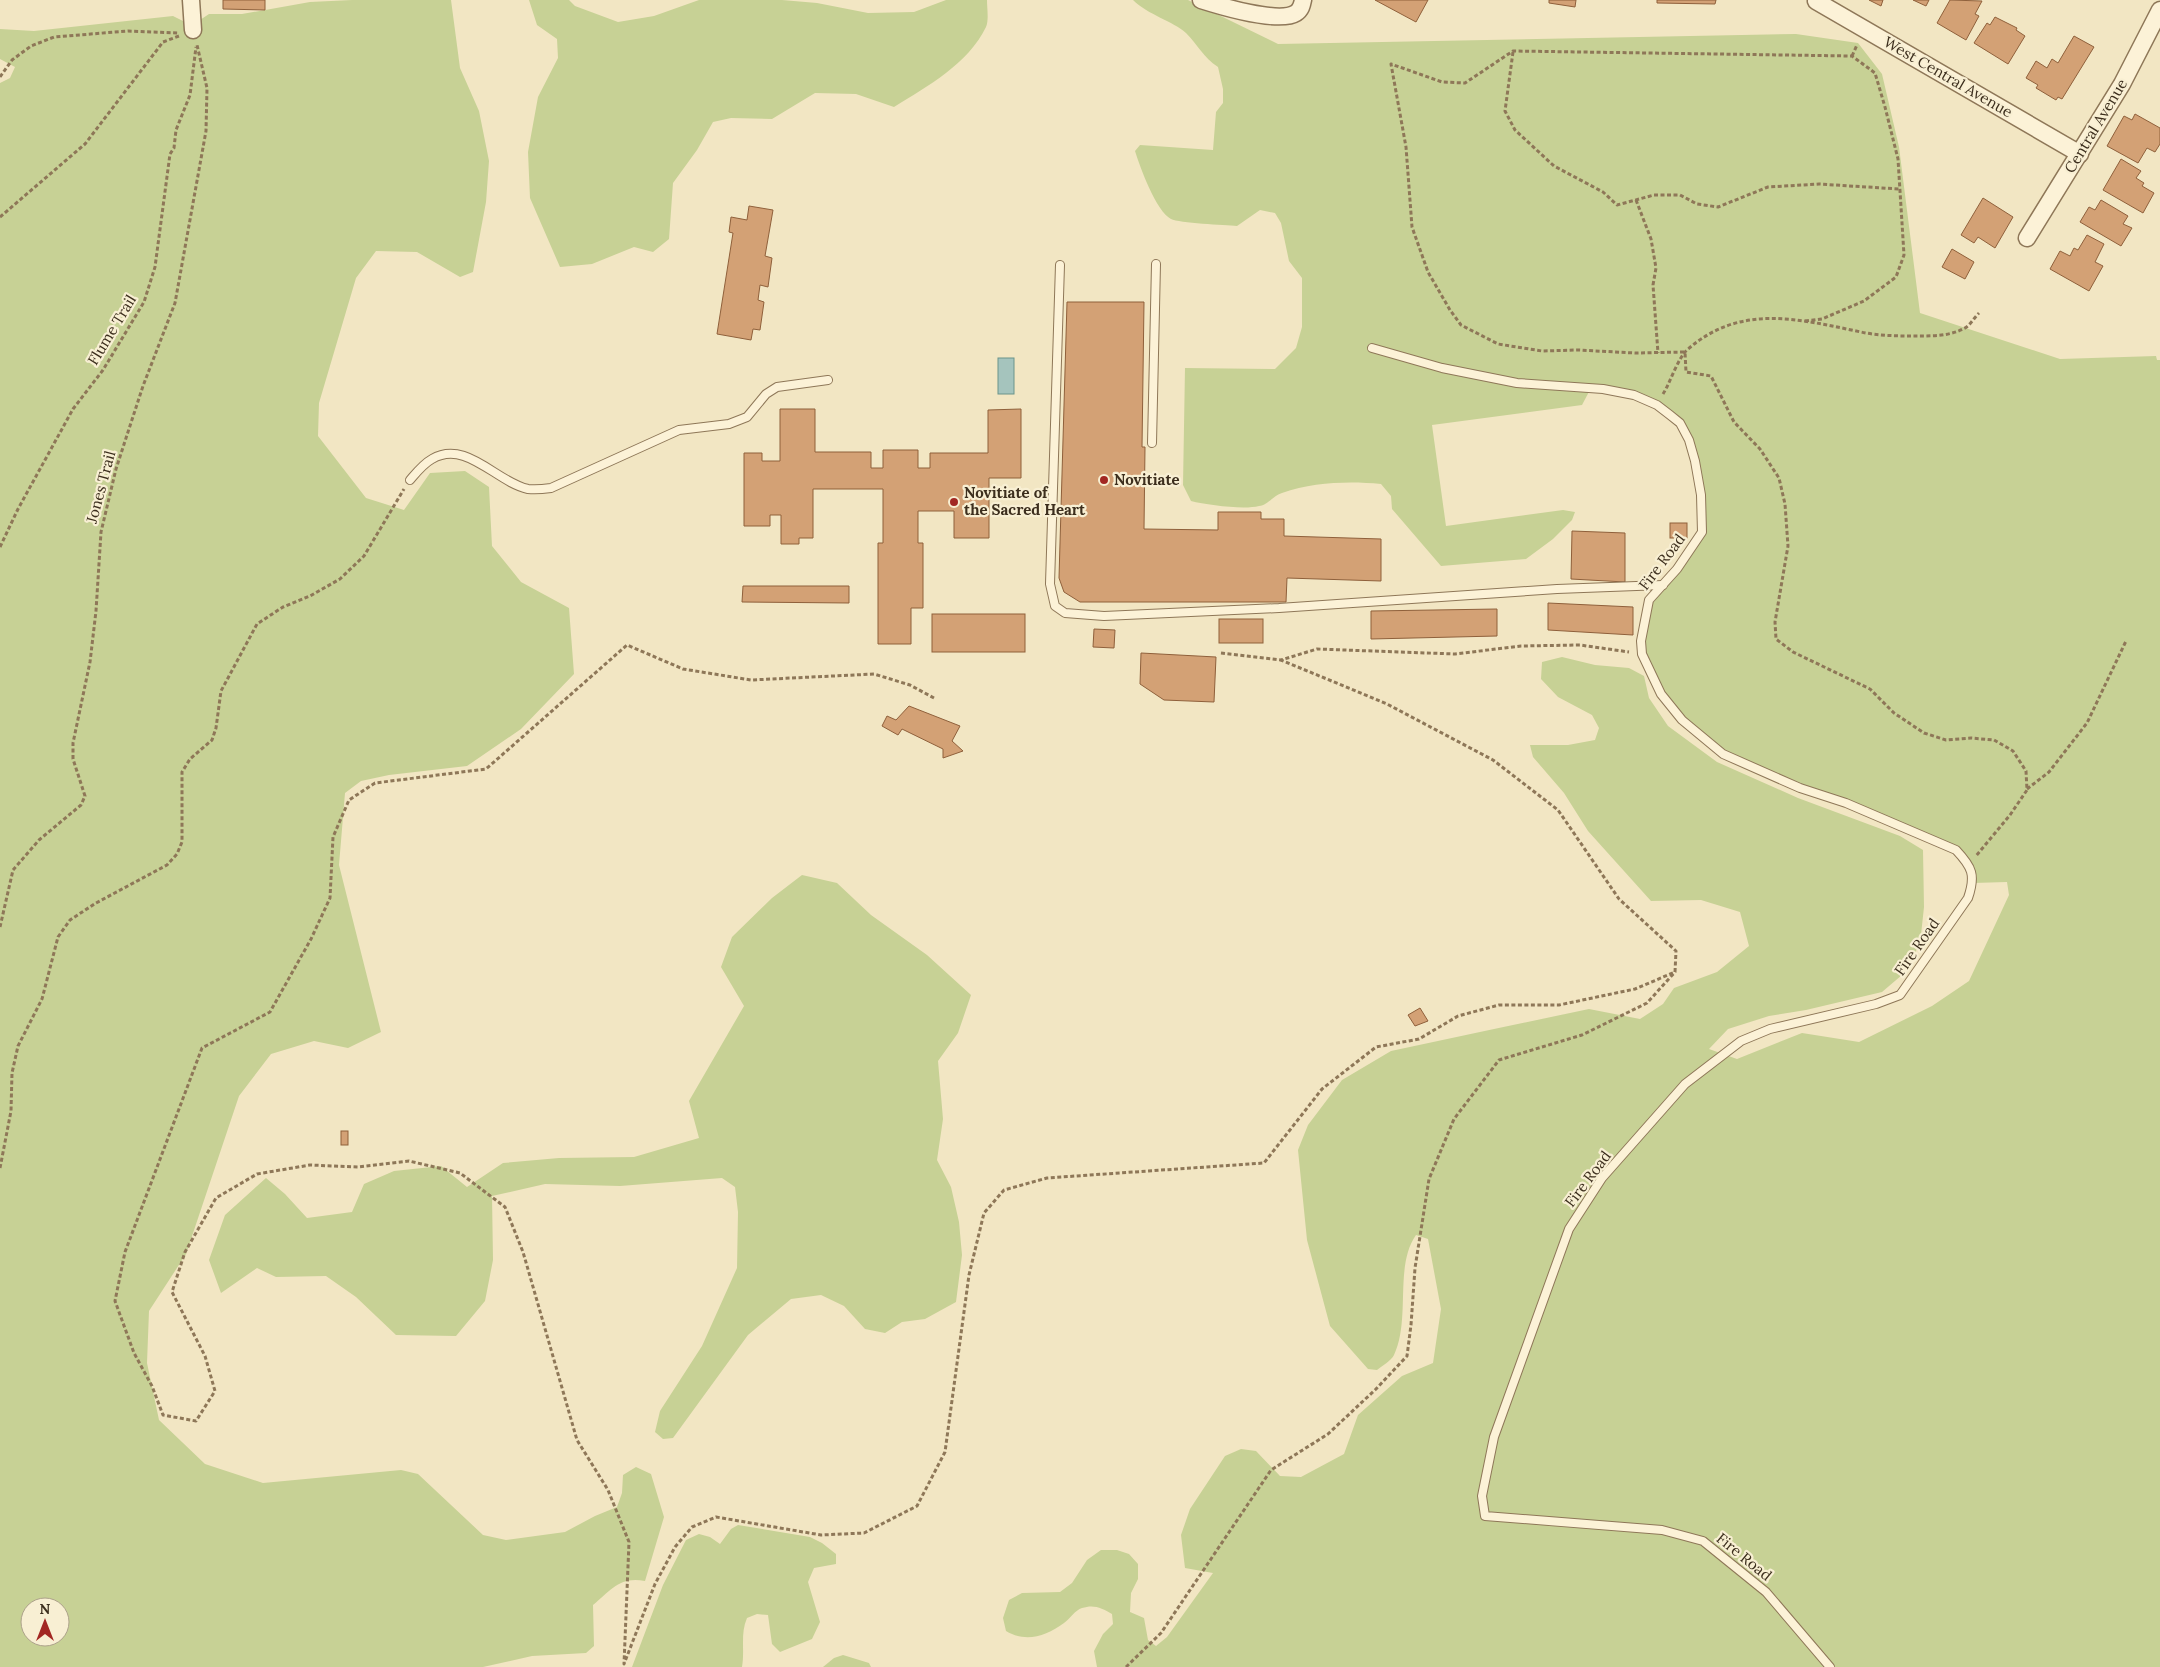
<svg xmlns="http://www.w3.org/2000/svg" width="2160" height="1667" font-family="Lora,serif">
  <rect width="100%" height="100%" fill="#f2e6c3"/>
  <g fill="#c7d195" fill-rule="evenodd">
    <path d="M352 0H451L460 68 479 111 489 161 486 202 473 272 460 277 417 252 376 251 356 278 319 403 318 436 366 498 404 510 430 473 465 471 489 487 492 546 521 582 569 608 574 674 521 729 467 766 389 775 361 781 345 793 339 865 381 1032 348 1048 314 1041 271 1054 239 1096 186 1254 149 1311 147 1363 159 1420 205 1464 263 1483 401 1470 418 1474 483 1535 506 1540 565 1532 595 1516 617 1507 622 1493 623 1475 636 1467 651 1474 664 1517 645 1581C620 1576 611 1590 593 1605L594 1646 586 1653 532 1656 483 1667H0V83L10 78 15 67 0 59V29L34 31 173 16 185 22H197L209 14H242L310 2ZM30 1607H60V1637H30Z"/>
    <path d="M529 0H569L575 6 618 22 654 16 699 0H782L817 3 868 13 914 12 946 0H987C987 8 989 20 986 27 968 64 928 86 894 107L856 94 815 93 772 119 731 118 713 122 697 150 673 183 669 239 653 252 634 247 592 264 560 267 530 198 528 152 538 97 558 58 557 39 537 25Z"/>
    <path d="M1133 0H1188L1278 44 1796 34 1858 43 1882 74 1899 147 1920 313 2060 359 2156 356 2157 360H2160V1667H1097L1094 1651 1103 1634 1113 1624 1112 1614C1102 1608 1094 1604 1082 1608 1075 1610 1070 1619 1064 1623 1046 1636 1026 1643 1006 1631L1003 1618 1009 1600 1022 1593 1060 1592 1072 1583 1087 1560 1101 1550H1117L1129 1554 1138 1564V1579L1131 1593 1130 1612 1144 1618 1148 1640 1156 1646 1167 1637 1213 1573 1185 1568 1181 1535 1190 1509 1225 1456 1241 1449 1256 1451 1280 1476 1301 1477 1344 1454 1358 1415 1402 1376 1433 1363 1441 1309 1428 1239 1416 1235C1394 1266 1411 1319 1394 1355 1391 1361 1382 1366 1377 1370L1368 1369 1330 1326 1307 1240 1298 1150 1308 1125 1342 1080 1391 1051 1494 1029 1589 1009 1640 1019 1663 1004 1674 988 1717 972 1749 946 1740 912 1701 900 1651 901 1588 831 1564 793 1533 757 1530 745H1568L1595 740 1599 728 1592 715 1558 697 1541 679 1542 662 1562 657 1595 665 1629 668 1644 676 1649 698 1668 726 1717 762 1798 798 1900 836 1923 850 1924 907 1920 944 1902 975 1882 992 1806 1010 1769 1016 1728 1029 1709 1049 1737 1059 1802 1033 1859 1042 1932 1006 1969 981 2009 895 2007 882 1973 883 1956 850 1723 754 1682 720 1661 694 1642 654 1649 600 1702 532 1695 461 1680 423 1634 395 1591 388 1582 405 1432 425 1446 526 1563 510 1575 512 1572 520 1553 539 1526 559 1441 566 1392 509 1391 496 1381 484C1349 481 1314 482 1282 493 1274 495 1268 505 1259 506 1244 510 1207 505 1191 501L1183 485 1185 368 1275 369 1296 348 1302 327V278L1289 261 1281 223 1275 213 1260 210 1237 226C1225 225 1179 223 1171 219 1156 211 1140 167 1135 151L1140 145 1213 150 1216 112 1223 103V89L1218 67C1203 57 1198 45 1186 33 1173 21 1148 15 1133 0Z"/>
    <path d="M802 875 837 883 871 915 927 955 971 995 958 1033 938 1061 943 1119 937 1160 951 1187 959 1222 962 1255 956 1302 925 1319 902 1322 885 1333 865 1329 844 1306 821 1295 791 1299 748 1335 673 1438 663 1439 655 1432 660 1411 702 1346 737 1268 738 1212 735 1187 722 1178 620 1186 545 1184 492 1196 493 1260 485 1301 456 1336 396 1335 356 1297 326 1276 276 1277 257 1268 221 1293 209 1260 225 1215 266 1178 285 1194 307 1218 352 1212 364 1184 394 1171 441 1166 467 1187 503 1163 559 1158 634 1157 699 1138 689 1101 744 1006 721 967 732 937 772 898Z"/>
    <path d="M738 1525 810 1537 822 1543 836 1554V1564L814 1568 808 1582 820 1622 812 1639 780 1652 772 1644 768 1615 757 1614 747 1618C740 1634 745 1650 742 1667H632L663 1585 686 1540 699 1534 710 1537 720 1544 731 1529Z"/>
    <path d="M843 1655 869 1663 871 1667H823L834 1658Z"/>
  </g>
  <rect fill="#a5c4bd" stroke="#6b948b" x="998" y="358" width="16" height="36"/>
  <g fill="#d3a175" stroke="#8f603b">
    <path d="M223 0H265V10L223 9Z"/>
    <path d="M1375 0H1428L1416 22Z"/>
    <path d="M1549 0H1576L1575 7 1549 3Z"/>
    <path d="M1657 0H1716L1715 4 1657 3Z"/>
    <path d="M1869 0H1883L1881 6Z"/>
    <path d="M1913 0H1929L1926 6Z"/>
    <path d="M1950 0 1982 1 1975 14 1979 16 1966 40 1937 23Z"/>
    <path d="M1995 17 2017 28 2016 30 2025 36 2008 64 1974 43 1987 23 1990 25Z"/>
    <path d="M2074 36 2094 47 2062 99 2058 97 2056 100 2036 88 2038 85 2026 78 2036 61 2047 68 2052 59 2058 63Z"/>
    <path d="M2135 114 2160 128V144L2155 152 2147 148 2138 163 2107 146 2124 116 2132 120Z"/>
    <path d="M2121 159 2141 171 2136 178 2144 183 2142 186 2154 193 2143 213 2103 190Z"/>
    <path d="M1983 198 2013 217 1995 248 1978 237 1974 243 1961 235Z"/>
    <path d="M2101 200 2128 216 2123 224 2132 228 2121 246 2080 222 2089 207 2095 210Z"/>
    <path d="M749 206 773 210 765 256 772 258 768 287 760 285 758 300 764 302 760 330 753 329 751 340 717 334 733 233 729 232 731 217 747 220Z"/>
    <path d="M2087 235 2104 244 2095 262 2103 266 2089 291 2050 269 2060 251 2070 256 2074 248 2078 250Z"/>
    <path d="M1952 249 1974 262 1965 279 1942 267Z"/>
    <path d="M1067 302H1144L1142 447H1145L1144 529 1218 530V512H1261V519H1284V536L1381 539V581L1287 578 1286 602H1080L1064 592 1059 578Z"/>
    <path d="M780 409H815V452H871V468H883V450H918V468H930V453H988V410L1021 409V478H989V538H954V511H918V543H923V608H911V644H878V543H883V489H813V538H799V544H781V515H770V526H744V453H762V461H780Z"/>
    <rect x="1670" y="523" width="17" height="15"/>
    <path d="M1572 531 1625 533V582L1571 579Z"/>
    <path d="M743 586H849V603L742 602Z"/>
    <path d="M1548 603 1633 607V635L1548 630Z"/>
    <path d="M1497 609V636L1371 639V611Z"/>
    <rect x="932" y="614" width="93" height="38"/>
    <rect x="1219" y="619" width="44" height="24"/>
    <path d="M1094 629 1115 630 1114 648 1093 647Z"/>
    <path d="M1141 653 1216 657 1214 702 1164 700 1140 684Z"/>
    <path d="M909 706 960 726 952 741 963 751 943 758V749L902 729 898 735 882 726 887 716 896 720Z"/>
    <path d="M1420 1008 1428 1021 1415 1026 1408 1015Z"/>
    <rect x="341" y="1131" width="7" height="14"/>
  </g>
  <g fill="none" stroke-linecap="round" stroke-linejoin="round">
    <defs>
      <g id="service">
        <path d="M1060 265 1050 584 1055 606 1065 613 1104 616 1279 608 1557 589 1663 585"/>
        <path d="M1372 348 1442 368 1517 383 1603 389 1634 395 1657 405 1670 415 1680 423 1689 440 1695 461 1701 495 1702 532 1677 569 1649 600 1641 641 1642 654 1661 694 1682 720 1723 754 1800 788 1846 803 1956 850C1972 867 1976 875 1968 898L1900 995 1876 1004 1770 1029 1741 1041 1685 1084 1602 1178 1569 1229 1494 1437 1482 1496 1485 1516 1662 1530 1703 1541 1766 1592 1830 1667"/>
        <path d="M1152 443 1156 264"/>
        <path d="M410 480C416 473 423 464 432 459 466 439 496 482 528 489 536 490 544 489 551 488L679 430 729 424 747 417 766 394 777 387 828 380"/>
      </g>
      <g id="minor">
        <path d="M191 0 193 30"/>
        <path d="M1201 0C1220 6 1279 24 1296 13 1301 10 1302 5 1303 0"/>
        <path d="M1816 1 2080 154"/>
        <path d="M2027 238 2122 84 2160 10"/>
      </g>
    </defs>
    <use href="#service" stroke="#8e7758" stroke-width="10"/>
    <use href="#minor" stroke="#8e7758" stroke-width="19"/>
    <g stroke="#8e7758" stroke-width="3" stroke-dasharray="4 2.5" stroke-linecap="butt">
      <path d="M1513 52 1505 111 1515 130 1554 166 1603 192 1617 205 1654 195H1680L1697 204 1718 207 1768 187 1819 184 1899 189"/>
      <path d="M1852 56 1857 45"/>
      <path d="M0 77 12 60 31 46 54 37 128 31 178 33"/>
      <path d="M1636 200 1651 239 1656 268 1653 285 1658 353"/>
      <path d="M0 217 85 144 163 42 179 36"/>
      <path d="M1805 321 1822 319 1864 301 1896 277 1904 255 1898 159 1885 107 1875 73 1852 56 1513 51 1465 83 1442 82 1391 64 1406 147 1412 227 1428 272 1450 310 1461 325 1498 344 1542 351 1578 350 1635 353 1685 352 1686 372 1711 376 1734 422 1760 449 1779 478 1785 504 1788 546 1775 622 1776 639 1793 652 1870 689 1894 713 1924 733 1946 740 1971 738 1994 740 2013 751 2026 771 2027 790 2010 815 1976 856"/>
      <path d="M1663 394C1670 383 1678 358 1687 350 1740 303 1798 319 1861 332 1879 336 1899 336 1918 336 1933 336 1949 336 1963 329 1969 327 1974 318 1979 313"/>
      <path d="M0 547 18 509 73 409 103 370 144 302 155 267 170 154 174 148 176 130 190 95 196 47"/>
      <path d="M1221 653 1281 660 1317 649 1455 654 1521 646 1580 645 1629 652"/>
      <path d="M934 698 910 685 874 674 751 680 683 669 627 645 486 769 375 783 349 800 333 837 330 898 311 939 270 1012 202 1048 125 1252 115 1301 134 1353 152 1386 163 1415 196 1421 215 1391 205 1356 172 1292 185 1252 216 1198 257 1174 310 1165 358 1167 409 1161 460 1173 505 1207 523 1252 577 1440 608 1490 629 1542 624 1664 655 1584 675 1547 692 1527 716 1517 821 1535 864 1533 917 1506 945 1452 969 1275 984 1213 1004 1190 1047 1178 1264 1163 1322 1089 1376 1047 1419 1039 1458 1016 1499 1005H1559L1635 989 1675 972"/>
      <path d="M2027 789 2049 772 2087 723 2126 641"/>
      <path d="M0 927 13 870 39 840 81 805 85 796 73 759V743L90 662 96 611 101 532 116 469 127 435 143 386 175 303 206 131 207 88 197 45"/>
      <path d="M0 1168 11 1111 12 1073 18 1046 42 999 58 937 70 920 96 903 167 865 177 854 182 842V772L190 759 212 740 216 728 221 691 257 624 283 607 310 596 340 579 364 556 404 489"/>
      <path d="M1126 1667 1161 1633 1271 1470 1328 1434 1376 1389 1407 1356 1411 1325 1415 1268 1429 1179 1454 1119 1499 1060 1582 1035 1647 1003 1675 972 1676 951 1619 899 1558 810 1493 760 1387 704 1281 660"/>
    </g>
    <use href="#service" stroke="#fcf2d7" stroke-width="8"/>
    <use href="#minor" stroke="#fcf2d7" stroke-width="16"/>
  </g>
  <g fill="#a22722" stroke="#f8efd3" stroke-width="2">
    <circle cx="1104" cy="480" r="5"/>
    <circle cx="954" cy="502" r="5"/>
  </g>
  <g text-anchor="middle" stroke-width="4.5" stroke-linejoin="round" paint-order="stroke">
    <g font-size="15" fill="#3c2e1d" stroke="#f8efd3">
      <text transform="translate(1948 77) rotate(30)" y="5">West Central Avenue</text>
      <text transform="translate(2096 126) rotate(-59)" y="5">Central Avenue</text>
      <text transform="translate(112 330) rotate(-59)" y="5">Flume Trail</text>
      <text transform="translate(101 487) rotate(-75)" y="5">Jones Trail</text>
      <text transform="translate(1662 562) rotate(-53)" y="5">Fire Road</text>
      <text transform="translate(1917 947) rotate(-55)" y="5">Fire Road</text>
      <text transform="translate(1588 1179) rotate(-53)" y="5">Fire Road</text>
      <text transform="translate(1744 1557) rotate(39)" y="5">Fire Road</text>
    </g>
    <g font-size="15" font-weight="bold" fill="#3c2e1d" stroke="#f8efd3" text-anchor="start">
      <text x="1114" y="485">Novitiate</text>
      <text x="964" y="498">Novitiate of<tspan x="964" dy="17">the Sacred Heart</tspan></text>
    </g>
  </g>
  <g transform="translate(45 1622)"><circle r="24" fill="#f8efd3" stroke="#ada28a"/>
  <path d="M0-4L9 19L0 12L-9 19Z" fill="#a22722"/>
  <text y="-8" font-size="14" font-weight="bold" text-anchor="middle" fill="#3c2e1d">N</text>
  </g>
</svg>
